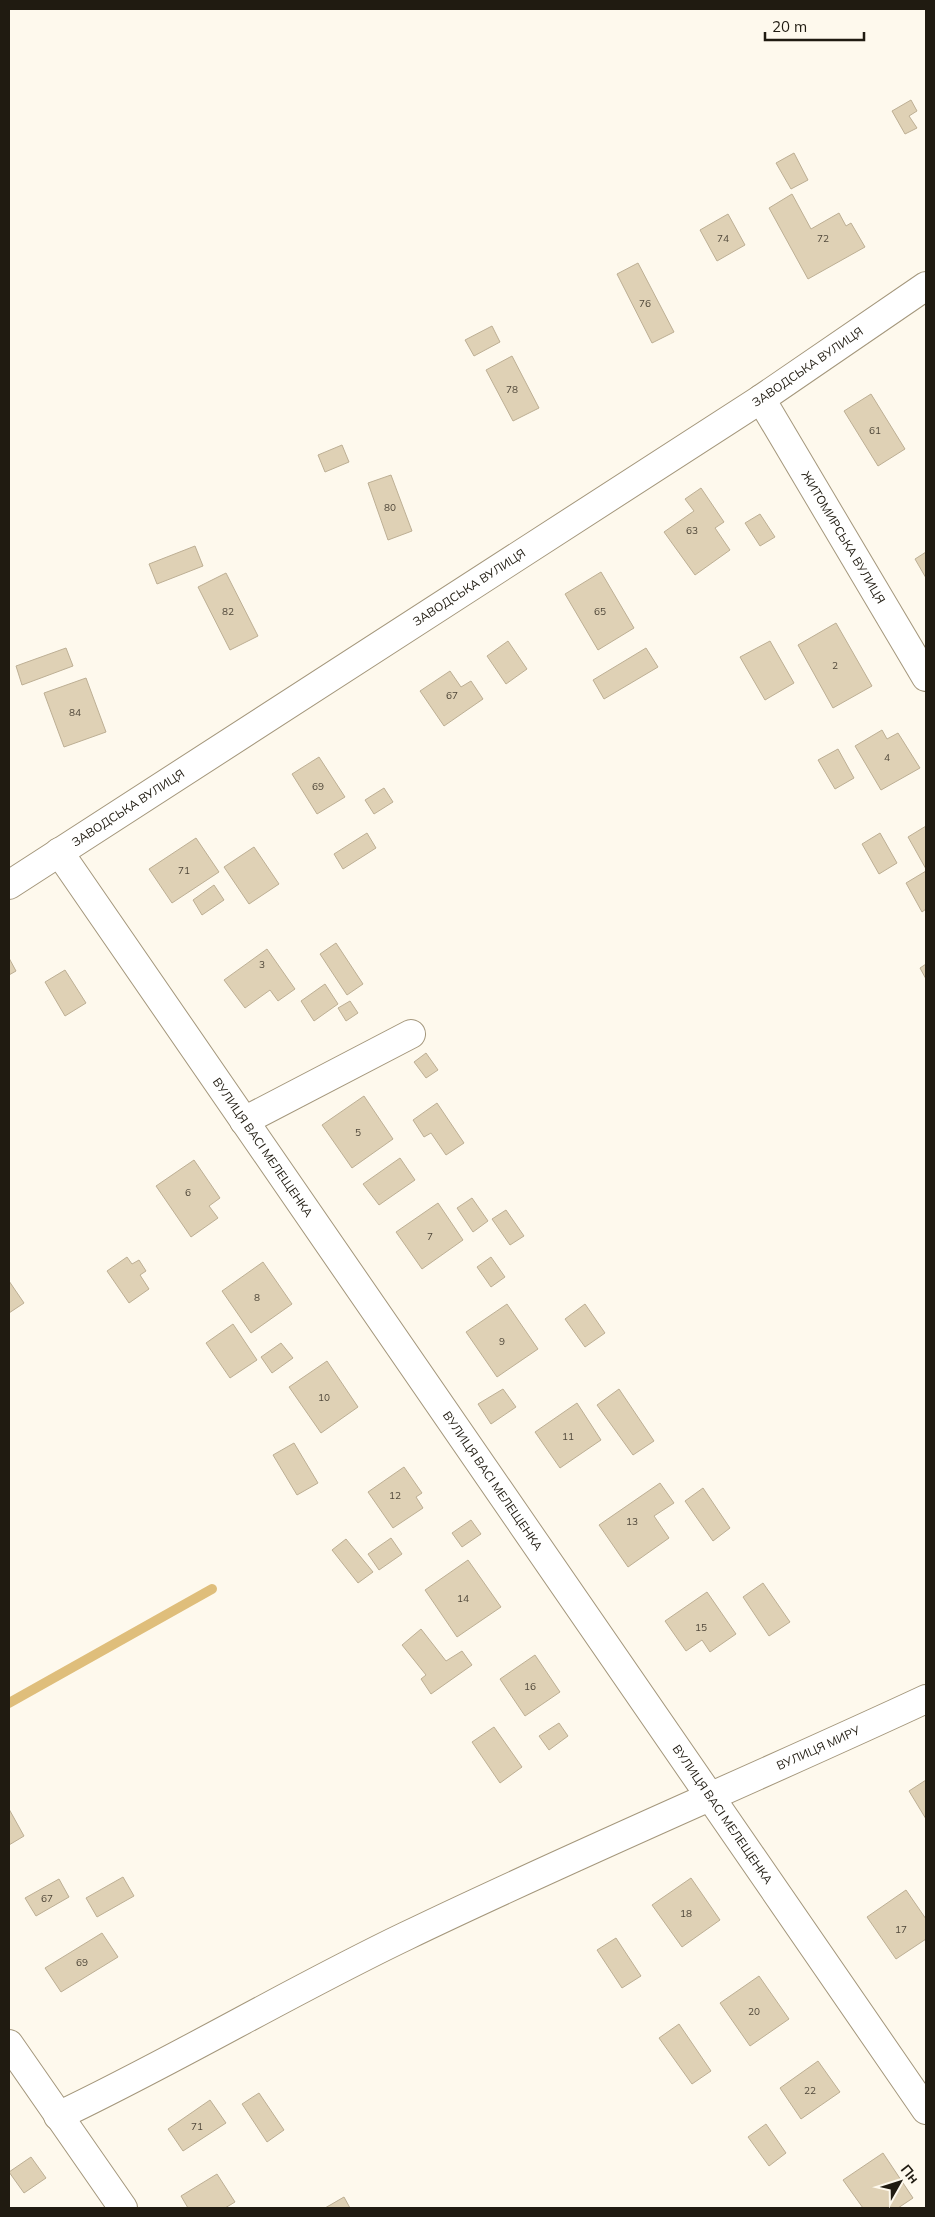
<svg xmlns="http://www.w3.org/2000/svg" width="935" height="2217" font-family="Mulish,sans-serif">
  <rect width="100%" height="100%" fill="#fef9ed"/>
  <g fill="none" stroke-linecap="round" stroke-linejoin="round">
    <path stroke="#dfbe7b" stroke-width="10" d="M9 1703 212 1589"/>
  </g>
  <g fill="#dfd1b5" stroke="#bdaf94">
    <path d="M911 100 917 111 909 116 917 128 905 134 892 111Z"/>
    <path d="M794 153 808 180 791 189 776 163Z"/>
    <path d="M792 194 811 229 839 213 846 226 851 223 865 247 808 279 769 208Z"/>
    <path d="M728 214 745 245 717 261 700 230Z"/>
    <path d="M638 263 674 332 652 343 617 274Z"/>
    <path d="M492 326 500 342 474 356 465 340Z"/>
    <path d="M512 356 539 408 513 421 486 370Z"/>
    <path d="M871 394 905 449 878 466 844 411Z"/>
    <path d="M342 445 349 462 325 472 318 455Z"/>
    <path d="M391 475 412 531 388 540 368 483Z"/>
    <path d="M701 488 724 522 715 528 730 550 695 575 664 532 694 511 685 499Z"/>
    <path d="M760 514 775 537 760 546 745 523Z"/>
    <path d="M195 546 203 566 157 584 149 564Z"/>
    <path d="M926 552V578L915 559Z"/>
    <path d="M601 572 634 628 598 650 565 594Z"/>
    <path d="M226 573 258 636 230 650 198 587Z"/>
    <path d="M836 623 872 686 833 708 798 645Z"/>
    <path d="M508 641 527 669 506 684 487 656Z"/>
    <path d="M770 641 794 683 765 700 740 657Z"/>
    <path d="M66 648 73 666 22 685 16 666Z"/>
    <path d="M646 648 658 667 604 699 593 680Z"/>
    <path d="M450 671 461 687 471 681 483 699 444 726 420 691Z"/>
    <path d="M86 678 106 732 64 747 44 693Z"/>
    <path d="M882 730 887 739 898 733 920 768 881 790 855 746Z"/>
    <path d="M838 749 854 778 835 789 818 760Z"/>
    <path d="M319 757 345 797 317 814 292 774Z"/>
    <path d="M384 788 393 802 374 814 365 800Z"/>
    <path d="M926 826V869L908 837Z"/>
    <path d="M367 833 376 848 343 869 334 854Z"/>
    <path d="M880 833 897 863 879 874 862 844Z"/>
    <path d="M196 838 219 872 172 903 149 869Z"/>
    <path d="M254 847 279 884 249 904 224 867Z"/>
    <path d="M926 871V909L922 912 906 883Z"/>
    <path d="M214 885 224 900 202 915 193 900Z"/>
    <path d="M336 943 363 984 347 995 320 954Z"/>
    <path d="M267 949 295 989 278 1001 270 990 245 1008 224 980Z"/>
    <path d="M9 958 16 971 9 975Z"/>
    <path d="M926 964V979L920 968Z"/>
    <path d="M65 970 86 1003 65 1016 45 982Z"/>
    <path d="M325 984 338 1004 314 1021 301 1001Z"/>
    <path d="M350 1001 358 1013 346 1021 338 1008Z"/>
    <path d="M426 1053 438 1070 426 1078 414 1062Z"/>
    <path d="M364 1096 393 1139 352 1168 322 1125Z"/>
    <path d="M437 1103 464 1143 446 1155 431 1133 424 1137 413 1120Z"/>
    <path d="M400 1158 415 1180 379 1205 363 1184Z"/>
    <path d="M194 1160 220 1198 209 1206 218 1218 191 1237 156 1186Z"/>
    <path d="M472 1198 488 1221 473 1232 457 1208Z"/>
    <path d="M438 1203 463 1240 422 1269 396 1232Z"/>
    <path d="M506 1210 524 1236 510 1245 492 1219Z"/>
    <path d="M127 1257 132 1264 139 1260 146 1271 140 1275 149 1289 129 1303 107 1271Z"/>
    <path d="M491 1257 505 1277 491 1287 477 1267Z"/>
    <path d="M263 1262 292 1304 251 1333 222 1291Z"/>
    <path d="M9 1281 24 1303 9 1313Z"/>
    <path d="M507 1304 538 1349 497 1377 466 1332Z"/>
    <path d="M585 1304 605 1333 585 1347 565 1319Z"/>
    <path d="M233 1324 257 1360 230 1378 206 1343Z"/>
    <path d="M281 1343 293 1358 272 1373 261 1357Z"/>
    <path d="M327 1361 358 1407 321 1433 289 1387Z"/>
    <path d="M503 1389 516 1407 491 1424 478 1404Z"/>
    <path d="M619 1389 654 1441 633 1455 597 1405Z"/>
    <path d="M577 1403 601 1440 560 1468 535 1432Z"/>
    <path d="M294 1443 318 1483 297 1495 273 1455Z"/>
    <path d="M404 1467 422 1493 416 1497 423 1508 393 1528 368 1492Z"/>
    <path d="M660 1483 674 1503 654 1516 669 1538 628 1567 599 1525Z"/>
    <path d="M703 1488 730 1528 713 1541 685 1501Z"/>
    <path d="M471 1520 481 1534 462 1547 452 1533Z"/>
    <path d="M391 1538 402 1554 379 1570 368 1554Z"/>
    <path d="M346 1539 373 1572 358 1583 332 1550Z"/>
    <path d="M468 1560 501 1607 457 1637 425 1590Z"/>
    <path d="M763 1583 790 1622 769 1636 743 1597Z"/>
    <path d="M707 1592 736 1634 710 1652 702 1640 686 1651 665 1621Z"/>
    <path d="M421 1629 446 1661 462 1651 472 1665 431 1694 421 1679 426 1675 402 1645Z"/>
    <path d="M535 1655 560 1692 525 1716 500 1679Z"/>
    <path d="M559 1723 568 1736 549 1750 539 1736Z"/>
    <path d="M494 1727 522 1767 500 1783 472 1742Z"/>
    <path d="M926 1780V1819L909 1791Z"/>
    <path d="M9 1809 24 1836 9 1845Z"/>
    <path d="M123 1877 134 1896 97 1917 86 1898Z"/>
    <path d="M691 1878 720 1920 682 1947 652 1905Z"/>
    <path d="M59 1879 69 1897 36 1916 25 1898Z"/>
    <path d="M906 1890 926 1919V1939L896 1959 867 1917Z"/>
    <path d="M102 1933 118 1957 61 1992 45 1968Z"/>
    <path d="M616 1938 641 1976 622 1988 597 1950Z"/>
    <path d="M759 1976 789 2019 750 2046 720 2003Z"/>
    <path d="M679 2024 711 2071 692 2084 659 2038Z"/>
    <path d="M818 2061 840 2092 801 2119 780 2088Z"/>
    <path d="M259 2093 284 2130 267 2142 242 2104Z"/>
    <path d="M210 2100 226 2123 183 2151 168 2129Z"/>
    <path d="M766 2124 786 2153 769 2166 748 2137Z"/>
    <path d="M883 2153 913 2198 898 2208H863L843 2180Z"/>
    <path d="M31 2157 46 2178 24 2193 9 2172Z"/>
    <path d="M217 2174 235 2202 225 2208H188L181 2196Z"/>
    <path d="M344 2197 350 2208H325Z"/>
  </g>
  <g fill="none" stroke-linecap="round" stroke-linejoin="round">
    <defs>
      <g id="minor">
        <path id="s1" d="M761 399 926 677"/>
        <path id="s2" d="M59 852 926 2110"/>
        <path id="s3" d="M9 885 761 399 926 286"/>
        <path d="M244 1121 411 1034"/>
        <path d="M9 2044 123 2208"/>
        <path id="s4" d="M58 2116C176 2060 289 1992 406 1936 578 1853 754 1779 926 1699"/>
      </g>
    </defs>
    <use href="#minor" stroke="#a4977c" stroke-width="30"/>
    <use href="#minor" stroke="#fff" stroke-width="28"/>
  </g>
  <g text-anchor="middle" stroke-width="5" stroke-linejoin="round" paint-order="stroke">
    <g font-size="10" fill="#50483a">
      <text x="723" y="242">74</text>
      <text x="823" y="242">72</text>
      <text x="645" y="307">76</text>
      <text x="512" y="393">78</text>
      <text x="875" y="434">61</text>
      <text x="390" y="511">80</text>
      <text x="692" y="534">63</text>
      <text x="228" y="615">82</text>
      <text x="600" y="615">65</text>
      <text x="835" y="669">2</text>
      <text x="452" y="699">67</text>
      <text x="75" y="716">84</text>
      <text x="887" y="761">4</text>
      <text x="318" y="790">69</text>
      <text x="184" y="874">71</text>
      <text x="262" y="968">3</text>
      <text x="358" y="1136">5</text>
      <text x="188" y="1196">6</text>
      <text x="430" y="1240">7</text>
      <text x="257" y="1301">8</text>
      <text x="502" y="1345">9</text>
      <text x="324" y="1401">10</text>
      <text x="568" y="1440">11</text>
      <text x="395" y="1499">12</text>
      <text x="632" y="1525">13</text>
      <text x="463" y="1602">14</text>
      <text x="701" y="1631">15</text>
      <text x="530" y="1690">16</text>
      <text x="47" y="1902">67</text>
      <text x="686" y="1917">18</text>
      <text x="901" y="1933">17</text>
      <text x="82" y="1966">69</text>
      <text x="754" y="2015">20</text>
      <text x="810" y="2094">22</text>
      <text x="197" y="2130">71</text>
    </g>
    <g font-size="12" fill="#201b11" stroke="#fef9ed">
      <text dy="4" stroke="none"><textPath href="#s3" startOffset="952">ЗАВОДСЬКА ВУЛИЦЯ</textPath></text>
      <text dy="4" stroke="none"><textPath href="#s1" startOffset="161">ЖИТОМИРСЬКА ВУЛИЦЯ</textPath></text>
      <text dy="4" stroke="none"><textPath href="#s3" startOffset="548">ЗАВОДСЬКА ВУЛИЦЯ</textPath></text>
      <text dy="4" stroke="none"><textPath href="#s3" startOffset="142">ЗАВОДСЬКА ВУЛИЦЯ</textPath></text>
      <text dy="4" stroke="none"><textPath href="#s2" startOffset="359">ВУЛИЦЯ ВАСІ МЕЛЕЩЕНКА</textPath></text>
      <text dy="4" stroke="none"><textPath href="#s2" startOffset="764">ВУЛИЦЯ ВАСІ МЕЛЕЩЕНКА</textPath></text>
      <text dy="4" stroke="none"><textPath href="#s4" startOffset="845">ВУЛИЦЯ МИРУ</textPath></text>
      <text dy="4" stroke="none"><textPath href="#s2" startOffset="1169">ВУЛИЦЯ ВАСІ МЕЛЕЩЕНКА</textPath></text>
    </g>
  </g>
  <rect width="935" height="2217" fill="none" stroke="#201b11" stroke-width="20"/>
  <g transform="translate(900 2182) rotate(51)" stroke="#fef9ed" stroke-width="4" paint-order="stroke">
  <path d="M0-4L9 19L0 12L-9 19Z" fill="#201b11"/>
  <text y="-8" font-size="14" font-weight="bold" text-anchor="middle" fill="#201b11">Пн</text>
  </g>
  <path d="M765 32v8h99v-8" fill="none" stroke="#201b11" stroke-width="2.5"/>
  <text x="772" y="32" font-size="15" fill="#201b11" stroke="#fef9ed" stroke-width="4" paint-order="stroke">20 m</text>
</svg>
